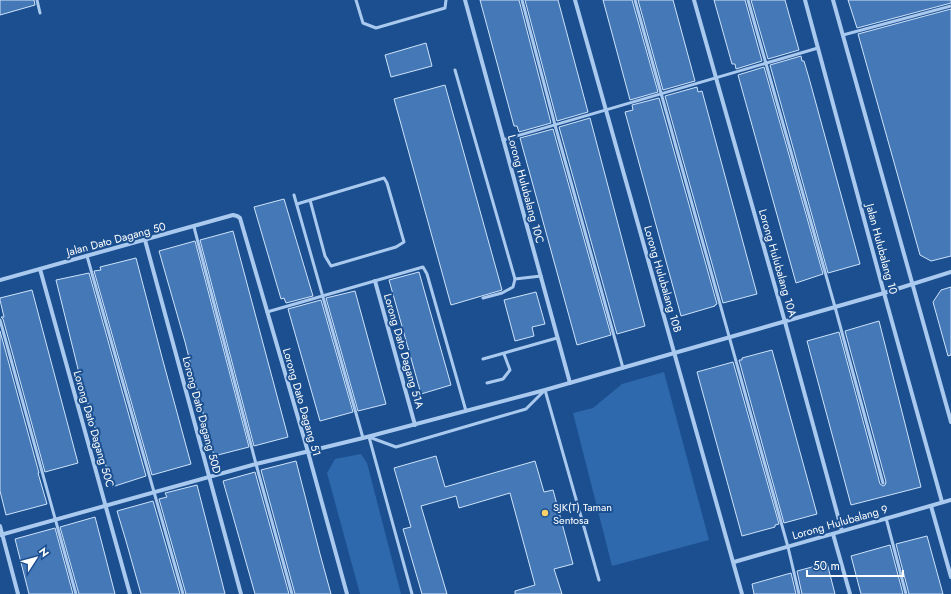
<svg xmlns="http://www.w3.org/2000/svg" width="951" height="594" font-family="Jost,sans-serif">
  <rect width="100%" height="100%" fill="#1b4f8f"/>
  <g fill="#2e69ad">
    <path d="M664 372 709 540 612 566 573 413 593 408 622 384Z"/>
    <path d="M361 454 367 463 401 594H360L327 473 335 459Z"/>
  </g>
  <g fill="#4478b7" stroke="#cfe3fa">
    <path d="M0 0H34L35 5 0 15Z"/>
    <path d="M480 0H519L551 123 519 132 517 126H514Z"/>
    <path d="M525 0H558L588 112 557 121Z"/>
    <path d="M603 0H632L658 92 630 100Z"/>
    <path d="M638 0H673L695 81 663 90Z"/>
    <path d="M714 0H745L762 61 736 69 735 64H732Z"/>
    <path d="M751 0H785L799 50 768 59Z"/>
    <path d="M848 0H951V3L857 28Z"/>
    <path d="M951 9V256L931 261 920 255 858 34Z"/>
    <path d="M426 43 432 66 391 77 385 55Z"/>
    <path d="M801 56 802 61H804L809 78 860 264 828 273 770 65Z"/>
    <path d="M764 67 823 274 796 283 738 75Z"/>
    <path d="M445 85 502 290 451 305 394 99Z"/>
    <path d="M697 87 698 92 702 91 757 294 723 303 665 96Z"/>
    <path d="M659 98 717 304 715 305V306L681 316 625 112 633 110 632 105Z"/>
    <path d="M590 118 645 326 617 334 559 127Z"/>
    <path d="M553 129 611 335 577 345 520 138Z"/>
    <path d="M284 199 313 296 286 303 284 298 281 299 254 207Z"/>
    <path d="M233 231 288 437 254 446 200 240Z"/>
    <path d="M195 241 249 447 214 456 185 342 159 251Z"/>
    <path d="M136 258 163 361 191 464 152 475 94 271 101 270 100 267Z"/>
    <path d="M419 272 451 385 421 394 389 280Z"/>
    <path d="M89 273 146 476 112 487 78 369 56 280Z"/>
    <path d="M951 287V355L948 356 933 302 941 290Z"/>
    <path d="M32 290 78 463 45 472 3 319 1 317H4L0 300V298Z"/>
    <path d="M355 291 386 404 358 411 326 298Z"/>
    <path d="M536 292 545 324 532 327 534 336 515 341 504 300Z"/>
    <path d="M321 300 353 412 320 421 288 309Z"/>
    <path d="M879 321 921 487 851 505 807 341 839 332 880 484 883 486 885 485 886 482 845 331Z"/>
    <path d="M0 331 39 473H38L47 504 6 515 0 491Z"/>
    <path d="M772 350 817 514 784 523 739 360H742V358Z"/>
    <path d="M733 362 779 524 775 525V527L742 536 697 372Z"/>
    <path d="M436 456 445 487 535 461 544 492 553 490 573 564 554 569 562 594H515V591L535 585 510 493 459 508 456 496 421 506 447 594H422L403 529 411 527 394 468Z"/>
    <path d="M296 461 320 554 331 594H295L261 470Z"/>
    <path d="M255 472 289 594H255L223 481Z"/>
    <path d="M197 485 222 582 225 594H186L159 499 167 497 165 493Z"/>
    <path d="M153 501 180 594H141L126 541 117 511Z"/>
    <path d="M95 517 106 559 115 594H79L60 527Z"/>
    <path d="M55 528 73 594H29L15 539Z"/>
    <path d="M927 536 943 594H909L896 544Z"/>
    <path d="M890 545 903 594H861L851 556Z"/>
    <path d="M827 563 835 594H802L797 571Z"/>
    <path d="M791 573 796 594H754L752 584Z"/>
  </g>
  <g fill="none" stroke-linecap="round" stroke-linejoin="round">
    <g stroke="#a9c9ee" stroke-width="3">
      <path d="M37 0 40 13"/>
      <path d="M356 0 363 23 376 28 445 8 446 0"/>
      <path d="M522 0 555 125 623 368"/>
      <path d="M635 0 788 547 799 594"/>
      <path d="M748 0 835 307 883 483"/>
      <path d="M843 35 951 6"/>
      <path d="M455 70 515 279 541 276"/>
      <path d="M503 140 818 48"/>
      <path d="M294 195 363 438"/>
      <path d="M297 204 384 178 387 183 404 242 396 247 331 266 325 256 310 200"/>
      <path d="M194 227 256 464 292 594"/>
      <path d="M87 256 183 594"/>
      <path d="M483 298 502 293 513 287 515 279"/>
      <path d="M267 312 423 267 427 274 466 411"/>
      <path d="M0 320 76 594"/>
      <path d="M483 359 557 338"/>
      <path d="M487 383 503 379 510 370 504 354"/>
      <path d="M545 390 599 580"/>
      <path d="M369 437 396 447 526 409 545 390"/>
      <path d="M369 437 412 594"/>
      <path d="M886 518 906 594"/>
    </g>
    <g stroke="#a9c9ee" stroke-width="4">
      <path d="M465 0 570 383"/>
      <path d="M575 0 742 594"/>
      <path d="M694 0 785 322 842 531"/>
      <path d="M805 0 884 293 942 502"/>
      <path d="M833 0 951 422"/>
      <path d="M145 240 241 594"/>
      <path d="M40 269 130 594"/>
      <path d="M0 280 233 215 237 216 240 218 308 452 347 594"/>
      <path d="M375 281 415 425"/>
      <path d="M931 506 951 577"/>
      <path d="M0 526 18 594"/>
      <path d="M833 534 850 594"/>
      <path d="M0 535 256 464 363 438 545 390 884 293 951 272"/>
      <path d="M734 562 951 500"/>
    </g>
  </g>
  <circle fill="#ffd166" stroke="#1b4f8f" stroke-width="1.5" cx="545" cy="513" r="4"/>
  <g text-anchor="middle" stroke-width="4" stroke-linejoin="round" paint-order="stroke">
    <g font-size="11" fill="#fff" stroke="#1b4f8f">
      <text transform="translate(526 189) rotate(75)" y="4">Lorong Hulubalang 10C</text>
      <text transform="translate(116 239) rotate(-15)" y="4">Jalan Dato Dagang 50</text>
      <text transform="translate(882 249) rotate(75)" y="4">Jalan Hulubalang 10</text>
      <text transform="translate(778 263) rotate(74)" y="4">Lorong Hulubalang 10A</text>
      <text transform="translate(663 279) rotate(74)" y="4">Lorong Hulubalang 10B</text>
      <text transform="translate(404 351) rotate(74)" y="4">Lorong Dato Dagang 51A</text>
      <text transform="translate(302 402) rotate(74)" y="4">Lorong Dato Dagang 51</text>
      <text transform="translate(202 415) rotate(75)" y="4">Lorong Dato Dagang 50D</text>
      <text transform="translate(94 429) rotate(74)" y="4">Lorong Dato Dagang 50C</text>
      <text transform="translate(840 522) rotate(-16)" y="4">Lorong Hulubalang 9</text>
    </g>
    <g font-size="11" fill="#fff" stroke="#1b4f8f" text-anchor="start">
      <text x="553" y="511">SJK(T) Taman<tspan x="553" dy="13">Sentosa</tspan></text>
    </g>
  </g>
  <g transform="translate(36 558) rotate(54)" stroke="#1b4f8f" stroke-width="3" paint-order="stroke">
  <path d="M0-3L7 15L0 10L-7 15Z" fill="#ffffff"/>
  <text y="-6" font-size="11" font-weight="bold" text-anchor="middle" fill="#ffffff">N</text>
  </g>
  <path d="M807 570v6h96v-6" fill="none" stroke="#ffffff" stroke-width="2"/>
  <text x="813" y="570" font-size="12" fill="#ffffff" stroke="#1b4f8f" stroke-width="3" paint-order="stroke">50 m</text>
</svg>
